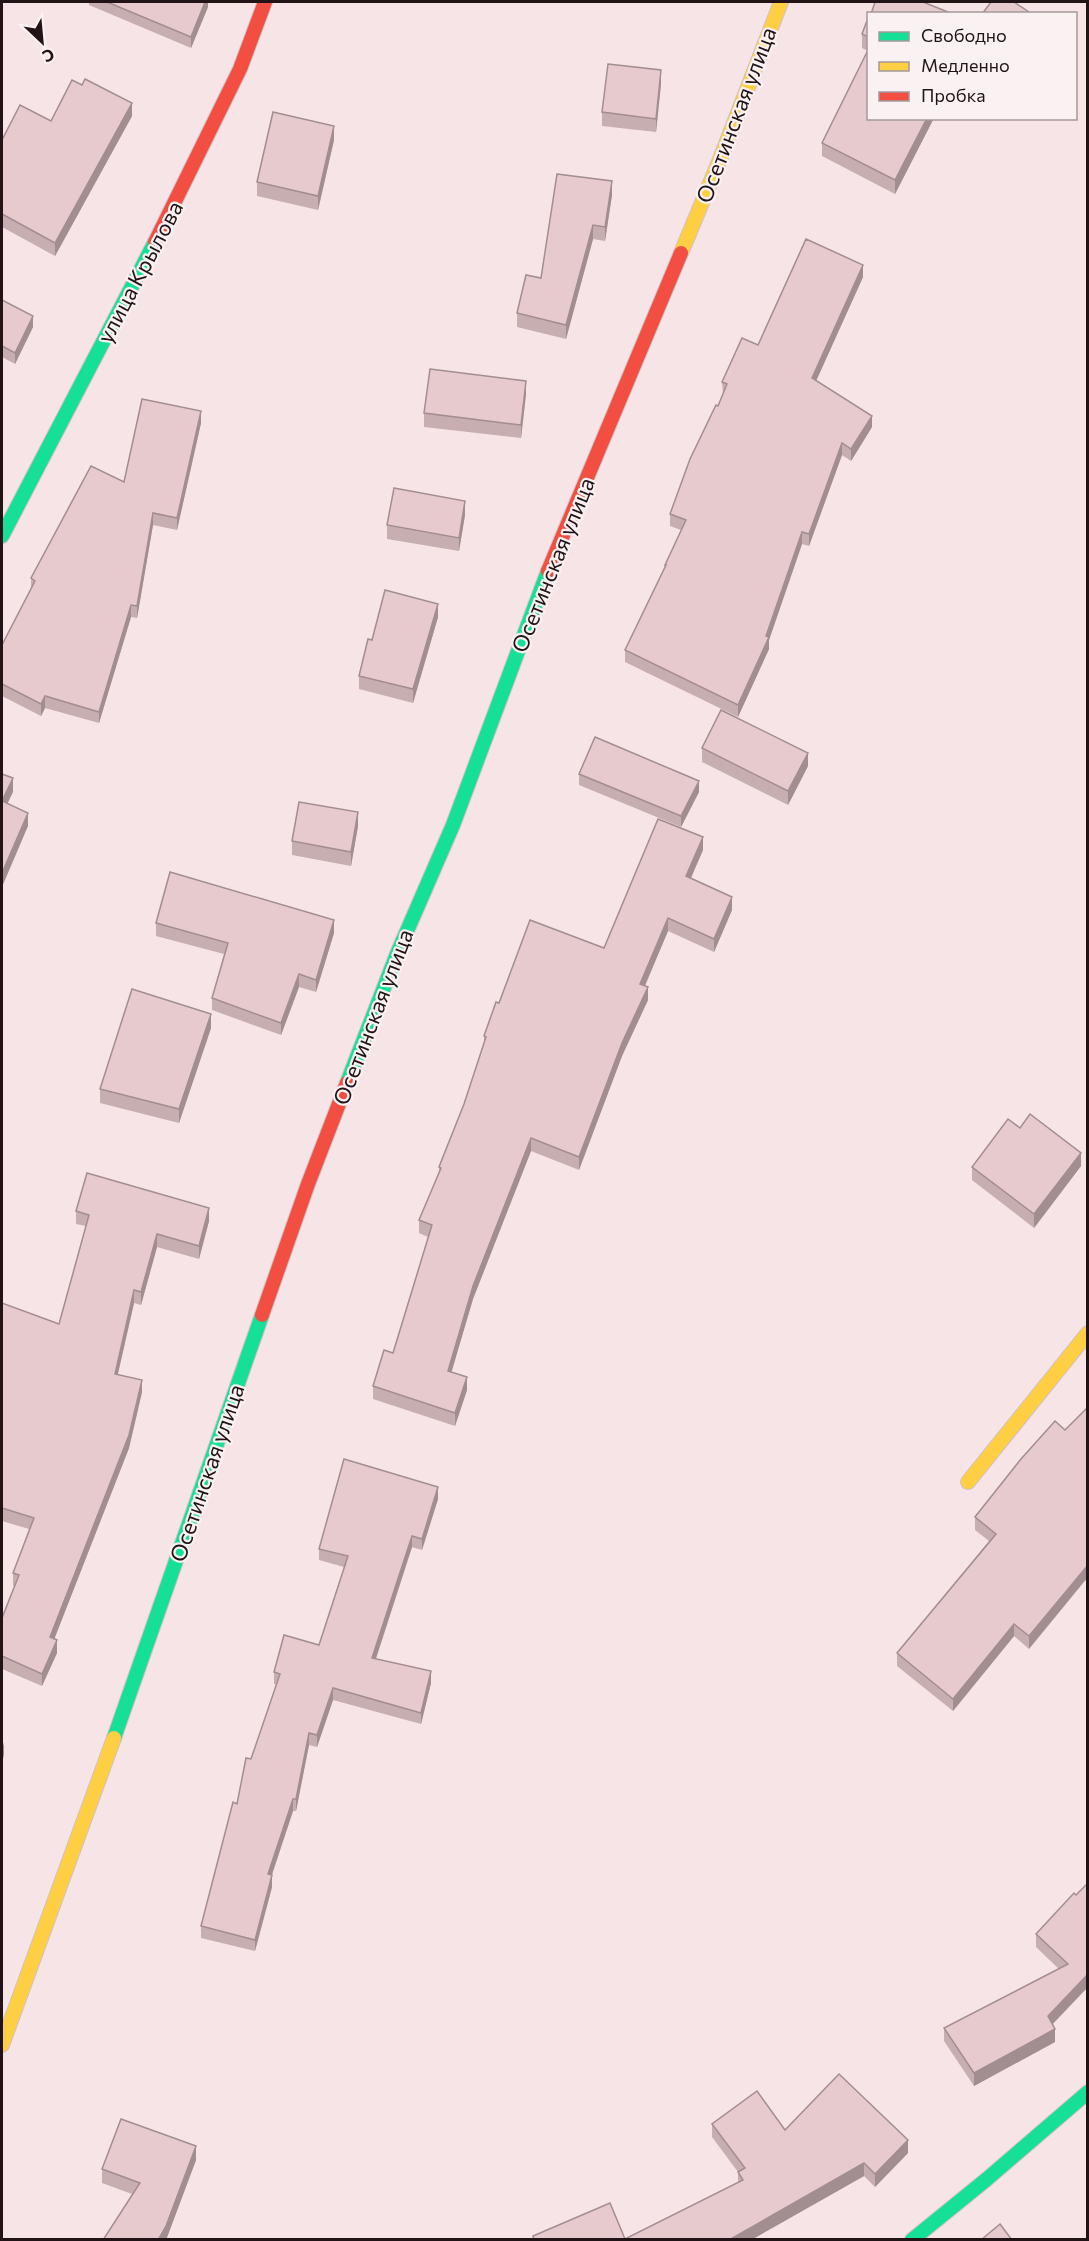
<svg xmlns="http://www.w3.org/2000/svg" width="1089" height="2241" font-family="Commissioner,sans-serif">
  <rect width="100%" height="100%" fill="#f7e4e6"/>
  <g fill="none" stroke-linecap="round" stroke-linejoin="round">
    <defs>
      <g id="fast">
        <path d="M2 536 155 242"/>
        <path d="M347 1083 397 954 453 825 548 571"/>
        <path d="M114 1738 262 1315"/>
        <path d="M912 2240 987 2179 1088 2092"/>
      </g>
      <g id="slow">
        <path d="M681 253 721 157 781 2"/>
        <path d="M968 1482 1088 1333"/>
        <path d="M2 2045 114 1738"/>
      </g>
      <g id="jam">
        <path d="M155 242 240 69 265 2"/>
        <path d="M548 571 681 253"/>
        <path d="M262 1315 308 1184 347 1083"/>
      </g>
    </defs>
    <use href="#fast" stroke="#d1c0c2" stroke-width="16"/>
    <use href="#slow" stroke="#d1c0c2" stroke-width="16"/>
    <use href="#jam" stroke="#d1c0c2" stroke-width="16"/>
    <use href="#fast" stroke="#16e098" stroke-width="14"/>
    <use href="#slow" stroke="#ffcf43" stroke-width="14"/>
    <use href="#jam" stroke="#f24e42" stroke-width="14"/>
  </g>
  <g fill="#c7aeb1">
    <path d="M89 2H208V7L191 48 89 5Z"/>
    <path d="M868 18V118H934L895 194 822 156V143L868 51 862 48V34Z"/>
    <path d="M661 84 656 132 602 126V112Z"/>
    <path d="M132 116 55 256 2 227V140L51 121Z"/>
    <path d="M334 140 318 210 257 196V182Z"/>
    <path d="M612 195 605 241 593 239 566 339 517 327V313L541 278Z"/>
    <path d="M863 277 816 381 872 427 851 461 842 455 809 546 802 544 769 640V649L738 717 625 662V650L665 568V565L681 530 670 526V514L718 406 723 394 722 382 758 345Z"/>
    <path d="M2 300 33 327 15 364 2 357Z"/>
    <path d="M526 394 521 438 424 427V413Z"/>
    <path d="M201 423 177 530 153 525 137 618 131 617 99 723 45 708 41 716 2 696V645L31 589V578L124 482Z"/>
    <path d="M465 515 459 551 387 539V525Z"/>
    <path d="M438 617 413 703 359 689V676L372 640Z"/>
    <path d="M702 748 808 766 788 805 702 762Z"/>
    <path d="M579 774 699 792 681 827 579 785Z"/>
    <path d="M358 826 351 866 292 855V841Z"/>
    <path d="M703 850 691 878 732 910 714 952 668 931 645 986 648 1000 622 1056 579 1170 531 1151 473 1299 451 1372 467 1390 455 1426 373 1399V1386L393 1353 428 1237 419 1233V1220L439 1174V1167L464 1104 484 1044V1036L499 1003 604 948Z"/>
    <path d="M156 923 334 933 316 992 299 987 281 1035 212 1010V998L224 954 156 936Z"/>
    <path d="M211 1028 179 1123 100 1103V1089Z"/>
    <path d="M1020 1128 1081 1166 1034 1228 972 1180V1167Z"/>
    <path d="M76 1211 209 1221 199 1259 157 1247 141 1305 134 1303 118 1374 142 1392 129 1448 54 1639 57 1653 42 1686 2 1669V1618L15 1586H13V1573L29 1529 2 1521V1303L59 1324 86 1226 76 1224Z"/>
    <path d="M1065 1430 1029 1649 1014 1636 953 1711 897 1666V1653L989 1541 975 1530V1517Z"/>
    <path d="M438 1499 422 1550 412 1547 376 1659 431 1683 421 1724 333 1700 317 1747 309 1745 296 1811H293L272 1875V1887L255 1951 201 1938V1926L237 1804 277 1685 274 1684V1672L319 1645 344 1567 319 1560V1549Z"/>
    <path d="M1088 1883 1053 2024 1055 2042 974 2086 944 2041V2028L1059 1969 1036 1947V1934Z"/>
    <path d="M712 2124 785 2130 908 2153 875 2187 864 2176 751 2240H533V2236L625 2239 738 2183V2172L712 2137Z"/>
    <path d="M196 2160 166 2240H103L132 2194 102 2183V2169Z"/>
    <path d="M1088 2168V2185L1086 2183V2169Z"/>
  </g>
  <g fill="#a28d90">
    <path d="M205 2H208V7L191 48V37Z"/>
    <path d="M661 70V84L656 132V119Z"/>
    <path d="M132 103V116L55 256V243Z"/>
    <path d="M927 118H934L895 194V180Z"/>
    <path d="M334 126V140L318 210V196Z"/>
    <path d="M612 181V195L605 241V227Z"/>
    <path d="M593 225V239L566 339V325Z"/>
    <path d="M863 265V277L812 390V378Z"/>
    <path d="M33 316V327L15 364V353Z"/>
    <path d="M526 381V394L521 438V425Z"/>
    <path d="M201 411V423L177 530V518Z"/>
    <path d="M872 416V427L851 461V449Z"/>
    <path d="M842 443V455L809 546V534Z"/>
    <path d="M465 501V515L459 551V538Z"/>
    <path d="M153 513V525L137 618V606Z"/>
    <path d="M802 532V544L769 640V649L738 717V705L766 636Z"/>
    <path d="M438 604V617L413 703V689Z"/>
    <path d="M131 605V617L99 723V712Z"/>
    <path d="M45 696V708L41 716V704Z"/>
    <path d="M808 753V766L788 805V791Z"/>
    <path d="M13 778V792L2 815V801Z"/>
    <path d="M699 781V792L681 827V816Z"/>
    <path d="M358 812V826L351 866V852Z"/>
    <path d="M28 813V826L2 887V873Z"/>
    <path d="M703 837V850L686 889V876Z"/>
    <path d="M732 897V910L714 952V939Z"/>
    <path d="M668 918V931L640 997V984Z"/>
    <path d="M334 920V933L316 992V980Z"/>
    <path d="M299 974V987L281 1035V1023Z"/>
    <path d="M648 987V1000L622 1056 579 1170V1157L622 1043Z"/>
    <path d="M211 1014V1028L179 1123V1109Z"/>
    <path d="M531 1138V1151L473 1299 448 1384V1371L473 1286Z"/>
    <path d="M1081 1153V1166L1034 1228V1214Z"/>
    <path d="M209 1208V1221L199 1259V1246Z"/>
    <path d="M157 1234V1247L141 1305V1292Z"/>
    <path d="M134 1290V1303L115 1386V1374Z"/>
    <path d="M467 1377V1390L455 1426V1413Z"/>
    <path d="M142 1380V1392L129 1448 50 1650V1637Z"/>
    <path d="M438 1487V1499L422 1550V1539Z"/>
    <path d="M412 1536V1547L372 1670V1658Z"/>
    <path d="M1088 1565V1577L1029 1649V1636Z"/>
    <path d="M1014 1624V1636L953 1711V1699Z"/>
    <path d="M57 1640V1653L42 1686V1674Z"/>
    <path d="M431 1671V1683L421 1724V1713Z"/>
    <path d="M333 1688V1700L317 1747V1735Z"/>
    <path d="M309 1733V1745L296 1811V1799Z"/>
    <path d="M4 1742V1755L2 1763V1750Z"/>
    <path d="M293 1799V1811L268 1886V1874Z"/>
    <path d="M272 1875V1887L255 1951V1940Z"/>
    <path d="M1088 1974V1987L1048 2029V2016Z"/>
    <path d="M1055 2029V2042L974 2086V2073Z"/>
    <path d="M908 2140V2153L875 2187V2174Z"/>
    <path d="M196 2146V2160L166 2240H158Z"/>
    <path d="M864 2163V2176L751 2240H729Z"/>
  </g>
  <g fill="#e7cace" stroke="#a28d90" stroke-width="1.5">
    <path d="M107 2H205L191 37Z"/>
    <path d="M875 2H923L953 14H871Z"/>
    <path d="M991 2H1014L1029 12 1028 14H982Z"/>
    <path d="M868 18V37L862 34Z"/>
    <path d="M868 50V118H927L895 180 822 143Z"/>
    <path d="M608 64 661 70 656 119 602 112Z"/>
    <path d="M85 79 132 103 55 243 2 214V140L20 105 51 121 72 80 82 85Z"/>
    <path d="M273 112 334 126 318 196 257 182Z"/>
    <path d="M557 174 612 181 605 227 593 225 566 325 517 313 526 275 541 278Z"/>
    <path d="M806 239 863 265 812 378 872 416 851 449 842 443 809 534 802 532 766 636 769 637 738 705 625 650 666 565H665L686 520 670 514 690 459 716 405 718 406 727 384 722 382 742 338 758 345Z"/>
    <path d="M2 300 33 316 15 353 2 346Z"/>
    <path d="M430 369 526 381 521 425 424 413Z"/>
    <path d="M142 399 201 411 177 518 153 513 137 606 131 605 99 712 45 696 41 704 2 684V645L35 581 31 578 91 466 124 482Z"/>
    <path d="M394 488 465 501 459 538 387 525Z"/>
    <path d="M385 590 438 604 413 689 359 676 368 639 372 640Z"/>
    <path d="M721 710 808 753 788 791 702 748Z"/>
    <path d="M595 737 699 781 681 816 579 774Z"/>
    <path d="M2 774 13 778 2 801 28 813 2 873Z"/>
    <path d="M299 802 358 812 351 852 292 841Z"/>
    <path d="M658 819 703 837 686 876 732 897 714 939 668 918 640 984 648 987 622 1043 579 1157 531 1138 473 1286 448 1371 467 1377 455 1413 373 1386 384 1350 393 1353 432 1225 419 1220 441 1168 439 1167 464 1104 486 1037 484 1036 496 1002 499 1003 530 920 604 948Z"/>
    <path d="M170 872 334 920 316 980 299 974 281 1023 212 998 228 943 156 923Z"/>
    <path d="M132 989 211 1014 179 1109 100 1089Z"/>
    <path d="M1030 1114 1081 1153 1034 1214 972 1167 1008 1119 1020 1128Z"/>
    <path d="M87 1173 209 1208 199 1246 157 1234 141 1292 134 1290 115 1374 142 1380 129 1435 50 1637 57 1640 42 1674 2 1656V1618L19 1575 13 1573 34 1518 2 1508V1303L59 1324 89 1215 76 1211Z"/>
    <path d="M1088 1407V1565L1029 1636 1014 1624 953 1699 897 1653 996 1534 975 1517 1021 1459 1055 1421 1065 1430Z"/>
    <path d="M344 1459 438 1487 422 1539 412 1536 372 1658 431 1671 421 1713 333 1688 317 1735 309 1733 296 1799H293L268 1874 272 1875 255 1940 201 1926 233 1802 237 1804 246 1758 251 1759 280 1674 274 1672 284 1635 319 1645 348 1556 319 1549Z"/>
    <path d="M1088 1883V1974L1048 2016 1055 2029 974 2073 944 2028 1068 1964 1036 1934 1074 1893 1076 1895Z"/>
    <path d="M839 2074 908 2140 875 2174 864 2163 729 2240H534L533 2236 610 2203 625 2239 743 2180 738 2172 745 2168 712 2124 757 2091 785 2130Z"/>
    <path d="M121 2119 196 2146 166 2226 158 2240H103L140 2183 102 2169Z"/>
    <path d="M1000 2224 1012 2240H981Z"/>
  </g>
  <g text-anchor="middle" stroke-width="4.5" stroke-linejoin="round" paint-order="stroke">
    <g font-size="22" fill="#221416" stroke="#faf1f2">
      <text transform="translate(736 115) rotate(-69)" y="8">Осетинская улица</text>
      <text transform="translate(140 272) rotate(-62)" y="8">улица Крылова</text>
      <text transform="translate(553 565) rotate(-68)" y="8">Осетинская улица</text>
      <text transform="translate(373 1017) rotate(-69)" y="8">Осетинская улица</text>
      <text transform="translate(207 1473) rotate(-71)" y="8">Осетинская улица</text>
    </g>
  </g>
  <rect width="1089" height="2241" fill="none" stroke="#221416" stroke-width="6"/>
  <rect x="867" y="12" width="210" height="108" fill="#faf1f2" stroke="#a4999a" stroke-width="1.5"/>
  <rect x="879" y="32" width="30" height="9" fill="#16e098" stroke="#a4999a" stroke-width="1.5"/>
  <text x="921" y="42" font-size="18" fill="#221416">Свободно</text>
  <rect x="879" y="62" width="30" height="9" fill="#ffcf43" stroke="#a4999a" stroke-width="1.5"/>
  <text x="921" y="72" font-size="18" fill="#221416">Медленно</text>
  <rect x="879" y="92" width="30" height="9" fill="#f24e42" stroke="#a4999a" stroke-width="1.5"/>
  <text x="921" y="102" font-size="18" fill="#221416">Пробка</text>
  <g transform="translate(42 42) rotate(154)" stroke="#faf1f2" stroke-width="4.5" paint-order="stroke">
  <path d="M0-4.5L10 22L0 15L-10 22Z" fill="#221416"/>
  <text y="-9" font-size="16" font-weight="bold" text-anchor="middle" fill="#221416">С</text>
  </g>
</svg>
